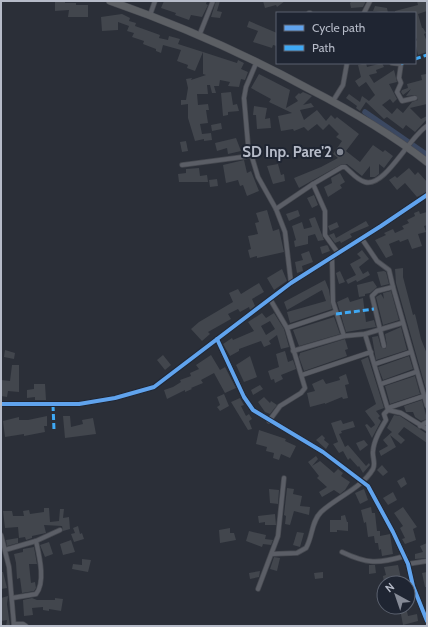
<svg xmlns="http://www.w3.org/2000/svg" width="428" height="627" font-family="Cabin,sans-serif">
  <rect width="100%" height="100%" fill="#2b2f38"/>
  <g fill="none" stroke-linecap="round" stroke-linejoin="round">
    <path stroke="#3b4861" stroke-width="5.5" d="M365 112 427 155"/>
  </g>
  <g fill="#42464d" fill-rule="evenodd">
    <path d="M55 1H65V3H76V5H88V17H68L69 10 55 11Z"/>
    <path d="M164 1H207L206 4 208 5 202 17 191 15 189 20 175 15 176 13 161 8Z"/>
    <path d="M216 1H220L217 11 222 12 220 18 211 17Z"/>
    <path d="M263 1H285L277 7 276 5 265 8Z"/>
    <path d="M352 1H366L363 7 351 8 350 3Z"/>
    <path d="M417 1H427V11L418 14 422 28H423L426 33 424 34 427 42V52L418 55 415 42 417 40 415 35V13H395V11L418 5Z"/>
    <path d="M375 6 387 8 388 13 373 11Z"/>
    <path d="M122 14 130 18 129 21 136 23 135 26 160 35 159 38 168 40 169 36 180 39 178 44 203 52 195 71 187 68 188 65 177 61 181 50 163 45 161 53 156 51V49L143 44 144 41 132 37 134 33 127 31 129 26 118 22V30L102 31 101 17Z"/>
    <path d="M249 21 277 33V46L273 45 272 48 253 42 258 31 247 27Z"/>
    <path d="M203 52 237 63 238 60 244 63 241 69 248 72 245 80 241 79 239 87 228 86 230 82 220 80 219 86H214L216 93H212L210 85H207L208 94H197L198 105 208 104 209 110H206L208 123 200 124 202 134 211 133 212 140 204 141V139L195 141 188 118V104L181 105V100H186L188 88 186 79 192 78 191 80 206 75 203 74Z"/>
    <path d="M366 63 367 67 382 63 384 67 376 70 377 73 369 75 374 83 394 70 397 82 389 84 397 99 393 103 390 99 382 105 392 114 397 108 403 113 412 102 418 100 416 95 406 96 411 89 403 95 401 92 402 90 408 88 407 84 422 80 421 75 426 74 427 104 410 108 421 119 427 116V119L415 132 406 125 403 129 387 117 384 119 366 102 360 111 356 108 357 106 346 98 349 94 360 102 362 96 369 101 375 95 366 82 359 87 355 81 361 77 358 65Z"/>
    <path d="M259 74 290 90 286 108 298 101 295 97 299 93 300 94 303 92 312 96 303 105 311 103 314 107 300 110 304 120 317 110 326 121 331 115 335 119 337 117 359 134 346 151 360 162 373 145 383 152 385 150 393 156 384 168 379 164V174L375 177H370V166L362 176 347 164H342L299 188 294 178 321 167 338 158 333 154 342 141 336 137 339 134 329 124 323 130 317 124 308 131 304 127 294 131 293 129 281 131 278 116 292 113 269 102 271 99 251 88Z"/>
    <path d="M231 92 233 105 237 104 239 111 228 112V115L223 116 221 93Z"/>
    <path d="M254 106 267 108 265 119 270 118 271 128 257 129 256 115H253Z"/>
    <path d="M221 123 222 129 212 131 211 125Z"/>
    <path d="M236 138 241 151 228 154 227 148 217 151 215 143Z"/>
    <path d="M186 141 188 151 182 152 180 142Z"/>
    <path d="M244 160 247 173 251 171 259 191 247 196 243 185 240 186 238 180 226 183 223 165Z"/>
    <path d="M278 164 281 175 284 174 285 181 273 184 267 166Z"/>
    <path d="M199 168 200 176 207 175 208 182H179L178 174 186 173V169Z"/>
    <path d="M409 168 415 175 418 172 427 182V192L417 197 405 183 397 190 389 180 395 176 397 178Z"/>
    <path d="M340 173 345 182 340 185 342 188 328 197 324 187 332 183 331 178Z"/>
    <path d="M217 179 218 186 210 187 209 180Z"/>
    <path d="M314 195 318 205 312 208 307 198Z"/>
    <path d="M267 210 273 231 279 229 284 252 257 258V256L250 258 248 250 251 249 248 236 258 234 255 223 259 222 256 213Z"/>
    <path d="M298 210 300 216 289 221 286 214Z"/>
    <path d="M419 211 420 214 427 212V225L424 226 426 232 418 234 422 246 412 249 408 239 400 242 399 240 389 244 393 255 386 258 375 240 386 235 384 233 393 229 395 233 404 229 402 226 409 223 407 220 415 216 414 213Z"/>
    <path d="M315 217 324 240 318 241 315 234 308 236V244L295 247 294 241 296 240 292 226 302 222 304 229 312 227 309 219Z"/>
    <path d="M366 221 369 226 350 234 352 237 341 243 340 241 335 243 329 235 334 233 336 238Z"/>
    <path d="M337 222 339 227 330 231 328 226Z"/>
    <path d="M326 244 328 246 330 251 322 254 320 247 327 245Z"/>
    <path d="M362 250 369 259 359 267 363 274 368 271 370 275 357 282 356 280 348 284 346 280 356 275 350 264 361 258 357 254Z"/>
    <path d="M309 251 313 262 302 266 303 271 297 273 295 262 303 260 301 254Z"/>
    <path d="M403 268V277L413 315 415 314 421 339 427 354V393L396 283 395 269Z"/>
    <path d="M282 269 287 281 274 290 267 278Z"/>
    <path d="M340 271 345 282 339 284 336 273Z"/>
    <path d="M384 271 386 272 389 284 381 286 377 272Z"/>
    <path d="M325 280 329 290 332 309 290 323 287 312 326 301 322 290 287 310 284 302Z"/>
    <path d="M373 281 377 287 370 293 365 294V296L359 297 357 285Z"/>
    <path d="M259 283 264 292 252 299 255 306 250 310 249 307 240 312 238 309 228 314 231 319 208 332 210 334 202 341 191 329 199 322 233 302 229 293 238 289 241 294Z"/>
    <path d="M391 291 399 320 383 325 376 297 381 294 384 299 383 293Z"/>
    <path d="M348 297 350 302 363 298 366 322 374 320 376 327 346 332 337 302Z"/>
    <path d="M262 313 266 318 274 313 284 329 289 347 281 349 277 335 269 341 271 344 264 347 261 341 239 349V351L230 356 223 344 232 338 233 340 254 331 248 322ZM270 321 275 329 266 335 261 326Z"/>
    <path d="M334 317 340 334 299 346 293 330Z"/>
    <path d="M401 327 407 350 376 360 372 337 378 336 381 347 385 349 387 346 385 334Z"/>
    <path d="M345 339 348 349 345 350 347 356 304 371 299 357 300 353Z"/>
    <path d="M5 350 15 353 14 359 4 357Z"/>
    <path d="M285 351 288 362 293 360 296 369 281 375 283 379 275 383 274 379 271 380 268 371 279 367 276 354Z"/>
    <path d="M163 355 171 365 165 370 157 360Z"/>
    <path d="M211 355 220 370 225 367 236 388 225 393 214 373 201 380 203 383 191 388 192 389 185 392V390L167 399 164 390 173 387 181 382 180 380 191 376 190 373 199 369 196 365Z"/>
    <path d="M250 356 257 377 244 382 236 365Z"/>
    <path d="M409 356 413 369 383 380 378 367Z"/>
    <path d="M368 357 384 408 376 411 380 416 378 418 381 421 372 438 365 425 367 424 371 428 375 425 374 423 365 411 376 404 361 360Z"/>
    <path d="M12 365H19V392L8 391 7 397 1 396V380L10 381Z"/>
    <path d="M346 374 349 384 345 385 348 398 343 399 342 397 325 404V403L310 407 307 393 315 391 312 384 323 379 326 384 340 380 339 377Z"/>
    <path d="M415 376 420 394 390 404 385 386Z"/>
    <path d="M34 384H45L46 400H35V397L27 398V390L34 389Z"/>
    <path d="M260 385 263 389 253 395 251 390Z"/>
    <path d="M224 394 229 406 220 411 217 407 220 405 217 397Z"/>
    <path d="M264 397 270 403 271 401 277 405 270 414 265 412 258 402Z"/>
    <path d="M240 398 244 405 241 406 246 416 249 414 252 419 249 421 252 429 248 430 231 402Z"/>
    <path d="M422 400 427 419 421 421 415 417 413 412H406L404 406Z"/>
    <path d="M394 415 400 416 427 434V443L404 427 398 434 405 440 401 444 390 435 396 447 381 456 379 451 388 446 383 440 392 432 387 428Z"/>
    <path d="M47 416V426H44L45 432 24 436V434L5 437 3 421 19 417V420H28Z"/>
    <path d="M63 416H70L71 427 83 424 82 420 93 418 96 434 65 438Z"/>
    <path d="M341 420 343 424 353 421 355 427 341 431 342 433 339 434 345 447 348 445 366 466 369 463 370 465 363 473 359 466 358 467 350 458 348 460 343 451 339 453 333 444 338 442 331 423Z"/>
    <path d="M259 430 286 439 285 441 296 446 290 458 281 454 279 460 273 458 274 453 266 451 267 447 256 444Z"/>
    <path d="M322 435 325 438 324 440 329 444 326 449 316 440Z"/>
    <path d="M364 440 368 445 360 451 356 443Z"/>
    <path d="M316 456 318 459 312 466 320 461 334 473 338 469 343 473 341 476 350 482 345 490 340 494 334 490 322 497 319 492 327 487 317 478 319 476 308 462Z"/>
    <path d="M382 465 388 472 383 476 377 470Z"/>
    <path d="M404 477 407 484 401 488 397 481Z"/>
    <path d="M287 488 294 489 293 494 302 496 300 506 310 507 309 515 294 511 290 525 285 524 286 516 284 515Z"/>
    <path d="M269 489 279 490 278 504 270 503Z"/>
    <path d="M364 489 368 500 360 504 355 493Z"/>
    <path d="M393 492 397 500 388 505 383 498Z"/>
    <path d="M371 507 372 513H375L377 531H380V536L390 534 393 554 382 556 381 549 379 550 378 543H375L374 536 368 537 366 522 364 523 361 510Z"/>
    <path d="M403 507 417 527 413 529 416 540 405 544 402 539 405 538 400 528 403 526 394 513Z"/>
    <path d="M44 508H49L50 522 59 521 60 509H64L63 518 69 517 70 529 63 531 62 526 44 525 46 533 32 536V538L26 540 25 537 19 538 18 527 5 528 3 511H12L13 516H24L23 511 29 510 30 514 44 512Z"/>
    <path d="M275 514 276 525H265V522L259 523 258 516Z"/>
    <path d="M345 515 347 522H348V531L337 530V532H330V520H341V516Z"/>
    <path d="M78 526 80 534 82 533 84 539 74 542 71 534 75 533 73 528Z"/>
    <path d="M230 528V533H234L236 540 220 543 219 530Z"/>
    <path d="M249 531 266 535 265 539 273 540 271 545 263 544 262 547 246 541Z"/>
    <path d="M297 532 304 533 300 547 293 545Z"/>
    <path d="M18 538V543L7 546 6 540Z"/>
    <path d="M71 540 75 552 63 555 60 544Z"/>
    <path d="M49 542 53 554 45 557 40 545Z"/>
    <path d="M427 543V558L415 559V554L423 552 420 546Z"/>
    <path d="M34 547 37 564H29L31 583 35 582 36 588 34 591 22 593 20 578 17 579 16 563 14 554 23 552V549Z"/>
    <path d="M274 557 280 558 277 571 270 569Z"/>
    <path d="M82 559 91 560 88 572 72 569 73 564 82 565Z"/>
    <path d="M369 565H375L376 573 369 574Z"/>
    <path d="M398 565 402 583H384L383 576 386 575 384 567Z"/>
    <path d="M260 571 259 577 250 579 249 573Z"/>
    <path d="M1 572H3L7 588 1 589Z"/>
    <path d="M323 572V578L315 579 314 573Z"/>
    <path d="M427 572V587H425L422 573Z"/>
    <path d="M8 596 7 604 10 626H6L7 620 1 621V598Z"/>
    <path d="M32 598 37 600H55V598L63 599 61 611 49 609V611L43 610V607L32 608 33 615 24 616 23 600Z"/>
    <path d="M406 607 408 616 417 614 418 621 403 625 400 609Z"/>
  </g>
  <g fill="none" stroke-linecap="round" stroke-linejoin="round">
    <defs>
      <g id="minor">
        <path d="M309 13H310"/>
        <path d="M364 13 370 1"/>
        <path d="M150 15 155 1"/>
        <path d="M199 36 213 1"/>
        <path d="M257 61 246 87 244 98 248 144 258 177 276 209 285 232 291 283"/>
        <path d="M392 63 401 64 399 78 401 83 397 92 402 101 415 98"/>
        <path d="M333 101 343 85 347 63"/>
        <path d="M182 165 250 156"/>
        <path d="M276 209 313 184"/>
        <path d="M362 239 377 261 389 270 393 287"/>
        <path d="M338 253 325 235V211L313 184 342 167H345C351 172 357 180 365 182 385 188 409 137 427 126"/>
        <path d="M332 257 333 302 344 336 365 334 402 323"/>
        <path d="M287 328 335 312"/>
        <path d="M365 334 388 410 401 413 427 429"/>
        <path d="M217 339 244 397 253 410 323 452 368 486 393 532 408 564 413 586 427 621"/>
        <path d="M384 346 372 296 377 291 393 287 427 406"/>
        <path d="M293 351 344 336"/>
        <path d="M375 364 411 352"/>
        <path d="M302 375 371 352"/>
        <path d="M381 384 416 372"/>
        <path d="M1 404H79L115 398 154 387 291 283 381 226 427 195"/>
        <path d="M388 408 424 396"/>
        <path d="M269 421 280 406 301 393 305 388 287 328 270 299"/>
        <path d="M420 426 427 422"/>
        <path d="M1 535 9 567 14 626"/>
        <path d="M5 550 36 541 60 530"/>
        <path d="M342 552C367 564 378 564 405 556"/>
        <path d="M272 554 297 553 306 548C313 536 311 522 321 512 337 497 362 488 373 469 376 463 372 457 373 451 374 440 380 430 386 420L384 414 388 410"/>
        <path d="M408 564 427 561"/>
        <path d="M258 589 278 536 284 478"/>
        <path d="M12 598 36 594C46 582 39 555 36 541"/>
        <path d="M14 624H23L26 626"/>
      </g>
      <path id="trunk" d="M110 1C179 25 245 54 309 89 350 110 391 134 427 162"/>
    </defs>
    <use href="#minor" stroke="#474a51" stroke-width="5.5"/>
    <use href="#trunk" stroke="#484b53" stroke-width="8"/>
    <use href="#minor" stroke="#5b5e66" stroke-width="4"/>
    <use href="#trunk" stroke="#5c5f64" stroke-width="7"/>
    <g stroke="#3fa9f5" stroke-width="3" stroke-dasharray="6 3" stroke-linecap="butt">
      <path d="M415 59 427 55"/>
      <path d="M401 64 403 63"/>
      <path d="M336 314 374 309"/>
      <path d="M53 405 54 430"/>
    </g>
    <defs>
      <g id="cycleway">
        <path d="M217 339 244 397 253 410 323 452 368 486 393 532 408 564 413 586 427 621"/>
        <path d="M1 404H79L115 398 154 387 291 283 381 226 427 195"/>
      </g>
    </defs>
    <use href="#cycleway" stroke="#1f2532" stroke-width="6"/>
    <use href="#cycleway" stroke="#60a3ed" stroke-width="4"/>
  </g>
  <circle fill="#858a96" stroke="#1f2532" stroke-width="1.5" cx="340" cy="152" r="4"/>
  <g text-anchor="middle" stroke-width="4" stroke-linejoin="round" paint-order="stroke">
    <g font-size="15" font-weight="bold" fill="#b6bbc8" stroke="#1f2532" text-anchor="end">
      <text x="332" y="157">SD Inp. Pare'2</text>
    </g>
  </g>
  <rect width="428" height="627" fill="none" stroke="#b6bbc8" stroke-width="4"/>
  <rect x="276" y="12" width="140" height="52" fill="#1f2532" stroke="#5b616e"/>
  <rect x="284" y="25" width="20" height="6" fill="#60a3ed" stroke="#5b616e"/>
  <text x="312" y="32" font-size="12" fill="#b6bbc8">Cycle path</text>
  <rect x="284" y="45" width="20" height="6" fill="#3fa9f5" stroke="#5b616e"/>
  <text x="312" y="52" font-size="12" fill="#b6bbc8">Path</text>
  <g transform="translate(396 595) rotate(320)"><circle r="19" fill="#1f2532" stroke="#5b616e"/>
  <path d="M0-3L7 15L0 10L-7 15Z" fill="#858a96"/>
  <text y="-6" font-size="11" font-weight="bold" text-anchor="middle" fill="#b6bbc8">N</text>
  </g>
</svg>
